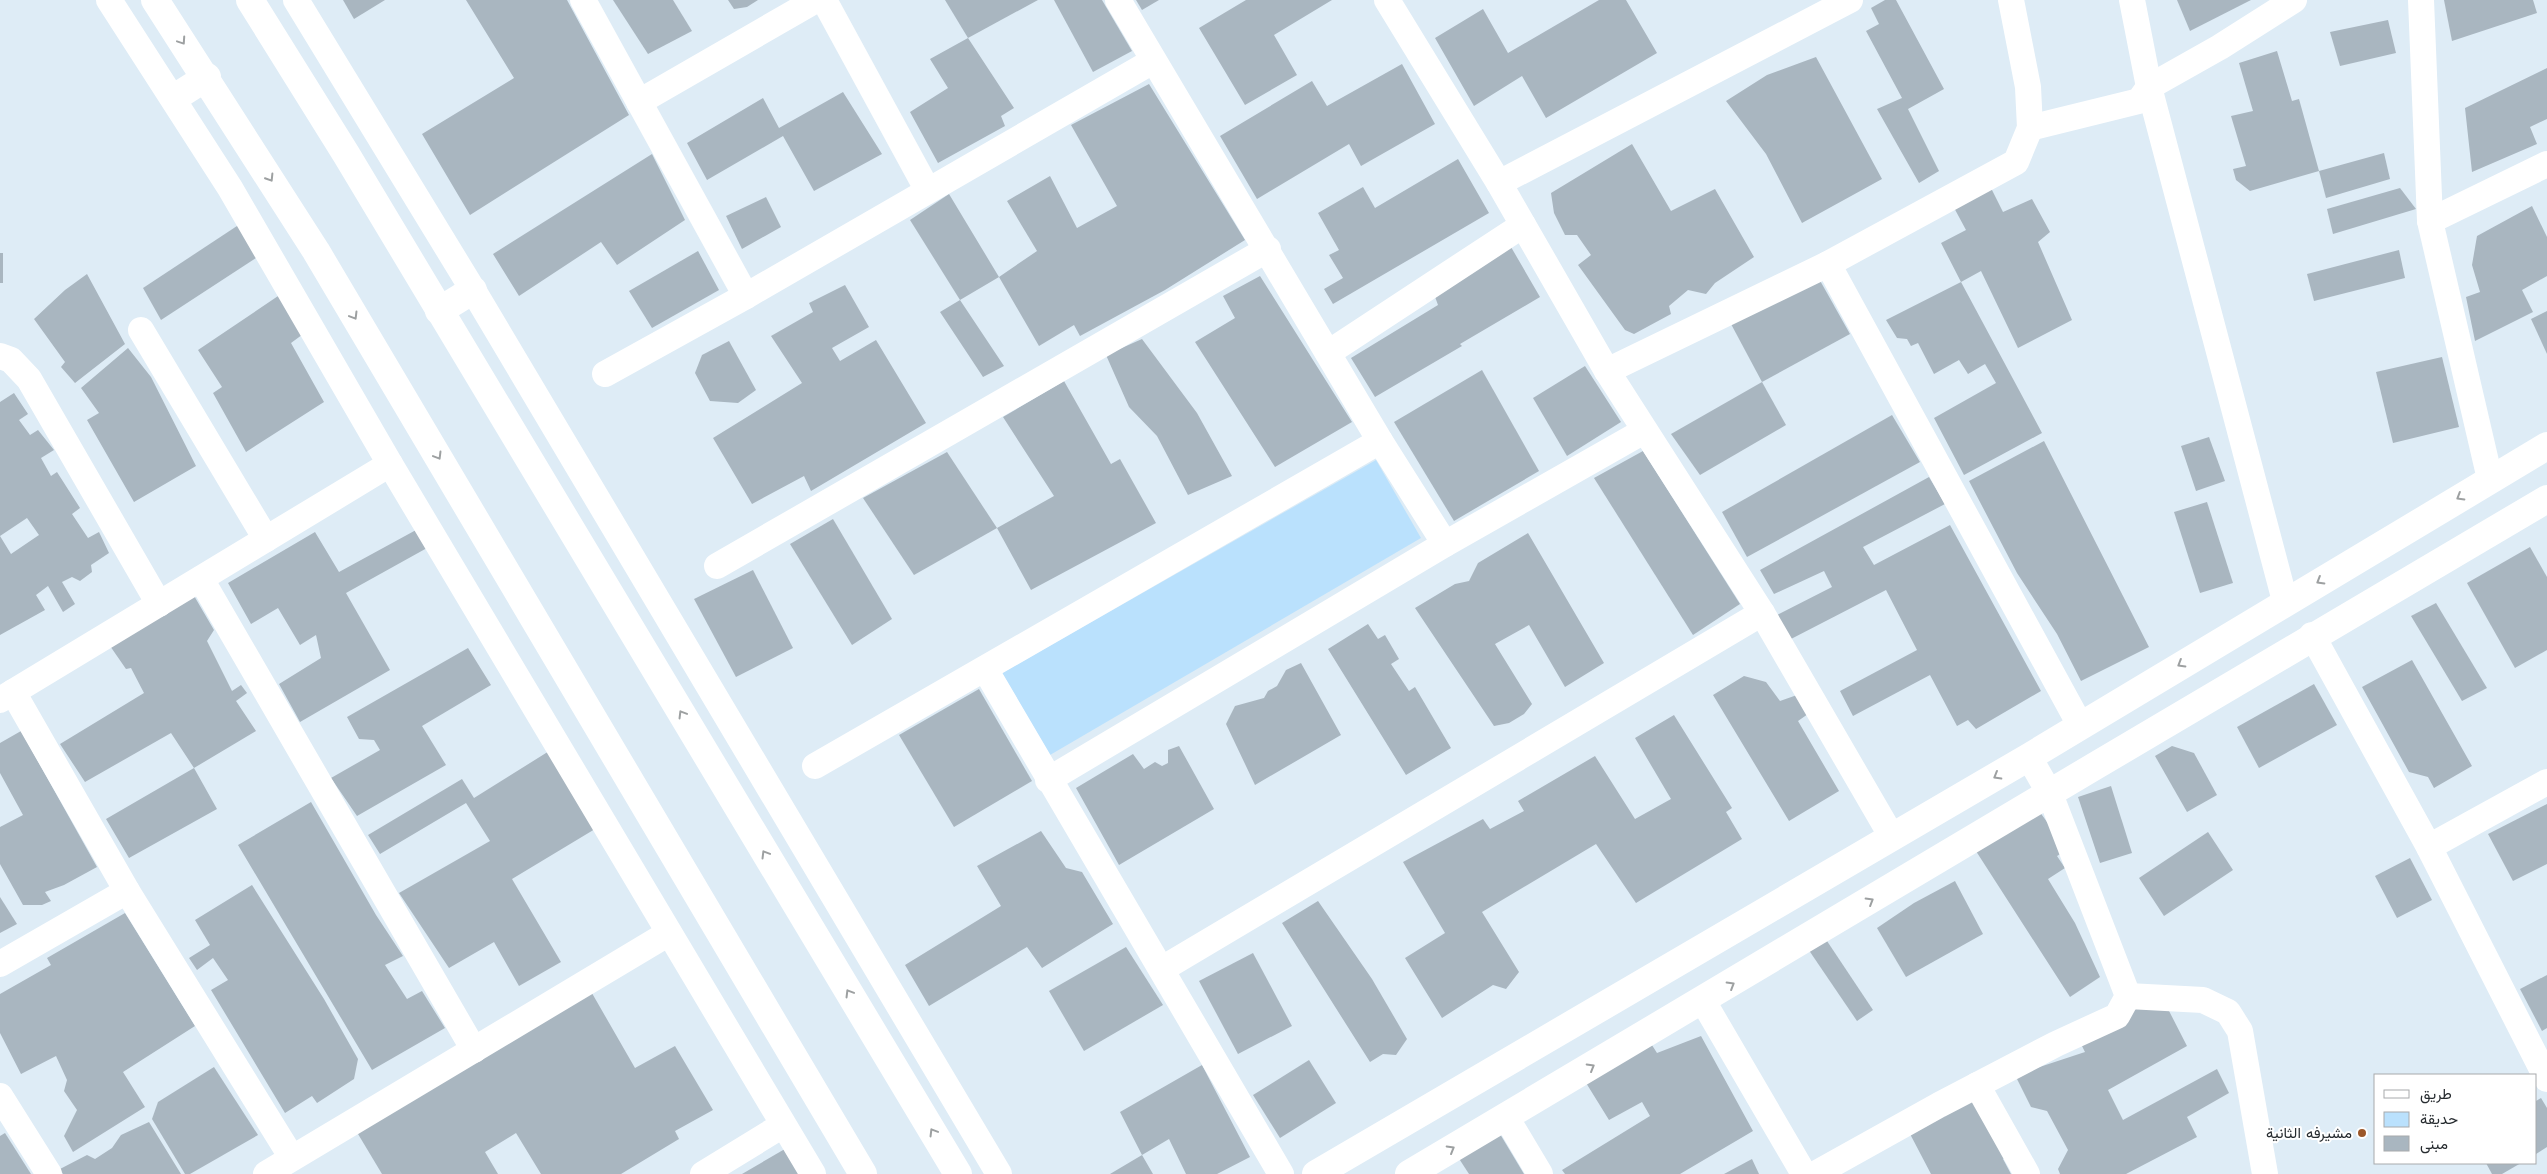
<svg xmlns="http://www.w3.org/2000/svg" width="2547" height="1174" font-family="'Work Sans',Vazirmatn,sans-serif">
  <rect width="100%" height="100%" fill="#deecf6"/>
  <path fill="#bae1fd" d="M1376 460 1421 538 1050 755 1002 673Z"/>
  <g fill="#a9b6c0" fill-rule="evenodd">
    <path d="M343 0H385L354 19Z"/>
    <path d="M466 0H567L629 115 470 215 422 134 514 78Z"/>
    <path d="M613 0H673L692 31 648 54Z"/>
    <path d="M728 0H758L747 7 734 9Z"/>
    <path d="M945 0H1038L968 38Z"/>
    <path d="M1054 0H1102L1132 51 1093 72Z"/>
    <path d="M1136 0H1159L1142 10Z"/>
    <path d="M1246 0H1332L1274 35 1297 75 1245 105 1199 28Z"/>
    <path d="M1599 0H1626L1657 53 1546 118 1522 76 1474 106 1435 38 1483 9 1508 53Z"/>
    <path d="M1885 0H1896L1944 89 1908 109 1939 171 1919 183 1877 109 1902 98 1866 31 1879 24 1871 8Z"/>
    <path d="M2177 0H2251L2190 31Z"/>
    <path d="M2444 0H2533L2537 13 2452 41Z"/>
    <path d="M2388 20 2396 53 2340 66 2330 32Z"/>
    <path d="M968 38 1014 108 1001 116 1005 126 938 163 910 112 948 88 930 59Z"/>
    <path d="M2277 51 2292 101 2299 99 2319 171 2250 191 2236 180 2233 169 2246 166 2231 116 2253 111 2239 63Z"/>
    <path d="M1816 57 1882 179 1802 223 1766 154 1726 101 1767 75Z"/>
    <path d="M1402 64 1435 124 1361 166 1349 144 1257 199 1220 136 1312 81 1327 106Z"/>
    <path d="M2547 68V119L2530 127 2537 144 2472 172 2465 108Z"/>
    <path d="M1149 84 1245 240 1165 290 1080 336 1074 325 1039 346 999 277 960 300 1004 366 983 377 940 312 960 300 910 220 949 194 999 277 1037 251 1007 201 1050 176 1077 228 1117 206 1071 125Z"/>
    <path d="M843 92 882 154 814 191 783 136 707 180 687 143 763 98 779 128Z"/>
    <path d="M1632 144 1671 211 1715 189 1754 257 1715 283 1706 294 1688 290 1669 306 1671 314 1634 334 1625 330 1578 265 1591 255 1577 235H1565L1554 213 1551 193Z"/>
    <path d="M2384 153 2390 179 2326 198 2319 171Z"/>
    <path d="M652 154 685 220 617 265 601 242 519 296 493 254Z"/>
    <path d="M1458 159 1489 213 1333 304 1324 289 1343 278 1329 255 1339 250 1318 213 1363 187 1375 208Z"/>
    <path d="M1990 186 2003 212 2032 199 2050 232 2038 242 2072 320 2018 348 1981 271 1961 282 1941 243 1966 230 1952 204Z"/>
    <path d="M2400 188 2416 209 2333 234 2327 209Z"/>
    <path d="M766 197 781 227 742 249 726 216Z"/>
    <path d="M2532 206 2547 237V276L2522 290 2533 312 2475 341 2466 297 2480 292 2472 265 2477 236Z"/>
    <path d="M240 224 259 256 161 320 143 288Z"/>
    <path d="M1511 247 1540 297 1460 344 1462 346 1375 397 1351 358 1438 305 1434 294Z"/>
    <path d="M2399 250 2405 278 2314 301 2307 274Z"/>
    <path d="M698 251 719 290 652 328 629 291Z"/>
    <rect x="0" y="253" width="3" height="30"/>
    <path d="M87 274 125 344 75 383 61 367 65 362 34 319 65 290Z"/>
    <path d="M1260 276 1352 422 1275 467 1195 342 1235 318 1223 296Z"/>
    <path d="M1818 277 1850 334 1762 382 1731 324Z"/>
    <path d="M1961 282 2042 433 1964 475 1934 418 1996 383 1985 364 1968 374 1959 360 1934 374 1918 343 1911 346 1907 339 1897 338 1886 320Z"/>
    <path d="M845 285 869 327 832 348 840 361 876 340 926 423 811 491 804 476 752 504 713 438 802 383 771 336 813 312 809 303Z"/>
    <path d="M284 292 310 329 291 343 324 402 246 452 213 393 222 387 198 350Z"/>
    <path d="M2547 311V354L2531 319Z"/>
    <path d="M1142 339 1197 413 1232 476 1188 495 1157 436 1129 407 1106 355Z"/>
    <path d="M729 341 756 390 738 403 710 401 695 373 702 355Z"/>
    <path d="M128 348 151 377 196 466 134 502 87 420 99 413 81 388Z"/>
    <path d="M2442 357 2459 427 2393 443 2376 372Z"/>
    <path d="M1585 366 1621 422 1567 456 1533 398Z"/>
    <path d="M1482 370 1539 471 1454 521 1394 422Z"/>
    <path d="M1064 381 1111 464 1120 459 1156 523 1031 590 997 528 1054 496 1003 417Z"/>
    <path d="M1762 382 1786 425 1700 475 1671 434Z"/>
    <path d="M14 393 28 414 19 420 30 435 38 430 54 450 41 458 51 476 57 472 80 508 72 514 88 538 99 532 109 553 91 565 92 572 80 581 72 577 62 582 75 604 63 612 48 586 36 595 45 610 0 635V402ZM27 518 39 535 11 554 0 536Z"/>
    <path d="M1892 415 1920 462 1747 557 1722 512Z"/>
    <path d="M2209 437 2225 481 2196 491 2181 446Z"/>
    <path d="M2044 441 2149 647 2081 681 2057 634 2017 573 1969 481Z"/>
    <path d="M1643 451 1740 604 1693 635 1594 478Z"/>
    <path d="M947 452 997 528 914 575 863 498Z"/>
    <path d="M1929 477 1945 504 1863 547 1874 565 1950 525 2041 691 1976 729 1968 720 1957 726 1930 675 1853 716 1840 691 1917 650 1886 590 1791 639 1777 615 1832 587 1824 571 1774 594 1760 570Z"/>
    <path d="M2207 502 2233 583 2200 593 2174 512Z"/>
    <path d="M833 519 892 619 852 645 790 544Z"/>
    <path d="M416 530 427 548 346 593 390 670 300 722 279 684 321 658 316 635 300 645 278 608 251 624 228 583 315 532 339 572Z"/>
    <path d="M1528 533 1604 663 1565 687 1529 625 1495 644 1532 704 1524 714 1509 723 1494 726 1415 608 1455 584 1469 581 1478 563Z"/>
    <path d="M2530 547 2547 577V650L2515 668 2467 583Z"/>
    <path d="M753 570 793 648 736 677 694 599Z"/>
    <path d="M193 594 214 630 207 641 232 691 241 685 247 693 236 701 256 731 194 768 217 809 129 858 106 819 194 768 171 733 85 782 60 744 144 693 131 668 126 669 108 643Z"/>
    <path d="M2436 603 2487 688 2462 701 2411 616Z"/>
    <path d="M1368 624 1378 639 1385 635 1399 659 1391 664 1409 691 1415 687 1451 748 1406 775 1328 649Z"/>
    <path d="M468 648 491 685 422 726 446 765 357 816 331 778 380 750 374 740 359 739 347 717Z"/>
    <path d="M2412 660 2472 766 2434 788 2428 777 2409 772 2362 687Z"/>
    <path d="M1301 663 1341 735 1255 785 1226 724 1235 706 1264 698 1268 691 1277 686 1286 670Z"/>
    <path d="M1744 676 1766 682 1780 701 1797 695 1808 714 1798 721 1839 791 1789 821 1713 695Z"/>
    <path d="M2314 684 2337 725 2259 768 2237 727Z"/>
    <path d="M979 689 1032 781 954 827 899 735Z"/>
    <path d="M1674 715 1732 808 1726 812 1742 839 1636 903 1596 844 1482 912 1519 972 1506 989 1493 985 1442 1018 1405 958 1445 933 1403 862 1483 819 1490 829 1524 811 1518 801 1595 756 1635 819 1671 799 1635 738Z"/>
    <path d="M21 731 97 867 64 885 45 892 51 901 42 905H23L0 864V827L23 815 0 773V743Z"/>
    <path d="M1179 746 1214 809 1119 865 1076 788 1133 754 1144 769 1155 762 1162 766 1168 763V750Z"/>
    <path d="M2172 746 2194 753 2217 795 2187 812 2155 756Z"/>
    <path d="M554 748 600 826 512 879 561 962 519 986 494 942 449 968 399 893 490 841 466 803 380 854 368 835 462 779 474 798Z"/>
    <path d="M2111 786 2132 853 2100 863 2078 797Z"/>
    <path d="M311 802 376 915 403 956 385 965 407 999 422 991 445 1028 372 1070 238 845Z"/>
    <path d="M2547 804V864L2513 881 2488 834Z"/>
    <path d="M2037 808 2067 850 2057 856 2065 868 2048 879 2075 923 2100 977 2070 997 1974 848Z"/>
    <path d="M1041 831 1066 868 1082 872 1113 924 1042 968 1027 947 929 1006 905 965 1001 906 977 866Z"/>
    <path d="M2208 832 2233 870 2164 916 2139 878Z"/>
    <path d="M2410 858 2432 900 2397 918 2375 876Z"/>
    <path d="M1955 881 1983 934 1906 977 1877 928 1914 903Z"/>
    <path d="M252 885 324 999 358 1059 354 1079 317 1103 312 1096 285 1113 211 990 228 980 213 958 197 970 189 958 210 945 195 920Z"/>
    <path d="M0 897 17 924 0 933Z"/>
    <path d="M1318 901 1372 979 1407 1039 1396 1055 1383 1054 1370 1062 1282 923Z"/>
    <path d="M125 913 195 1026 123 1072 145 1107 73 1152 64 1136 77 1110 64 1091 67 1080 56 1056 21 1074 0 1033V994L51 965 47 958Z"/>
    <path d="M1821 932 1873 1010 1857 1021 1804 943Z"/>
    <path d="M1126 947 1163 1005 1084 1051 1049 991Z"/>
    <path d="M1253 953 1292 1026 1238 1054 1199 981Z"/>
    <path d="M2547 975V1028L2542 1031 2520 989Z"/>
    <path d="M585 981 635 1068 675 1046 713 1110 675 1131 679 1139 621 1174H541L516 1133 485 1152 498 1174H382L349 1119Z"/>
    <path d="M2151 1000 2167 1007 2187 1046 2108 1090 2123 1120 2217 1069 2229 1093 2187 1117 2197 1137 2126 1174H2060L2058 1169 2068 1150 2047 1111 2031 1107 2015 1075 2085 1052 2080 1042Z"/>
    <path d="M1701 1036 1753 1131 1680 1174H1565L1562 1170 1650 1116 1642 1102 1609 1120 1583 1078 1650 1042 1657 1053Z"/>
    <path d="M1309 1060 1336 1103 1280 1138 1253 1095Z"/>
    <path d="M1202 1065 1250 1157 1217 1174H1186L1169 1139 1142 1155 1153 1174H1110L1142 1155 1120 1112Z"/>
    <path d="M214 1067 258 1135 190 1174H185L152 1119 158 1102Z"/>
    <path d="M1978 1095 2012 1154 2003 1159 2011 1174H1931L1909 1132Z"/>
    <path d="M2541 1098 2547 1108V1147L2536 1154V1101Z"/>
    <path d="M149 1122 181 1174H63L60 1169 87 1155 95 1159 112 1148 121 1135Z"/>
    <path d="M1497 1129 1524 1174H1469L1456 1154Z"/>
    <path d="M5 1133 31 1174H0V1136Z"/>
    <path d="M790 1146 806 1174H742Z"/>
    <path d="M1752 1159 1759 1174H1724Z"/>
    <path d="M2486 1163H2521L2502 1174H2492Z"/>
  </g>
  <g fill="none" stroke-linecap="round" stroke-linejoin="round">
    <g stroke="#fff" stroke-width="26">
      <path d="M109 0 230 188 390 464 813 1174"/>
      <path d="M296 0 473 290 999 1174"/>
      <path d="M583 0 746 296"/>
      <path d="M824 0 927 189"/>
      <path d="M1118 0 1380 441 1445 544"/>
      <path d="M1387 0 1499 183 1607 371 1762 613 1892 837"/>
      <path d="M2132 0 2149 87 2285 601"/>
      <path d="M2421 0 2430 221 2490 479"/>
      <path d="M639 102 816 0"/>
      <path d="M2030 128 2139 101 2149 87 2220 47 2294 0"/>
      <path d="M1499 183 1850 0"/>
      <path d="M2430 221 2547 164"/>
      <path d="M1828 264 2080 725"/>
      <path d="M141 330 266 539"/>
      <path d="M1328 353 1523 225"/>
      <path d="M0 356 11 360 29 379 159 604"/>
      <path d="M1607 371 1828 264 2016 162 2030 128 2028 87 2011 0"/>
      <path d="M605 374 746 296 1153 61"/>
      <path d="M717 566 1268 249"/>
      <path d="M201 579 474 1050"/>
      <path d="M2312 635 2429 847 2547 1079"/>
      <path d="M985 669 1281 1174"/>
      <path d="M13 692 127 891 292 1158"/>
      <path d="M0 700 390 464"/>
      <path d="M815 766 1380 441"/>
      <path d="M1048 780 1445 544 1644 431"/>
      <path d="M2429 847 2547 782"/>
      <path d="M0 964 127 891"/>
      <path d="M1162 969 1762 613"/>
      <path d="M2128 996 2203 1000 2228 1012 2240 1031 2265 1174"/>
      <path d="M1703 1001 1804 1174"/>
      <path d="M1977 1085 2027 1174"/>
      <path d="M0 1096 49 1174"/>
      <path d="M1506 1117 1540 1174"/>
      <path d="M266 1174 669 933"/>
      <path d="M703 1174 783 1125"/>
      <path d="M1815 1174 1939 1105 2056 1044 2117 1016 2128 996 2050 794 2029 757"/>
    </g>
    <g stroke="#fff" stroke-width="28">
      <path d="M1316 1174 2029 757 2547 446"/>
      <path d="M1409 1174C1789 951 2166 721 2547 499"/>
    </g>
    <g stroke="#fff" stroke-width="28">
      <path d="M155 0 316 251 863 1174"/>
      <path d="M250 0 346 154 958 1174"/>
      <path d="M174 98 207 77"/>
      <path d="M439 311 473 290"/>
    </g>
  </g>
  <defs><path id="oneway-chevron" d="M-2-3.5L2.5 0L-2 3.5" fill="none" stroke-width="1.6" stroke-linecap="round" stroke-linejoin="round" transform="scale(1.25)"/></defs>
  <g stroke="#9da0a1">
    <use href="#oneway-chevron" transform="translate(182 41) rotate(56)"/>
    <use href="#oneway-chevron" transform="translate(270 178) rotate(58)"/>
    <use href="#oneway-chevron" transform="translate(354 316) rotate(59)"/>
    <use href="#oneway-chevron" transform="translate(438 456) rotate(59)"/>
    <use href="#oneway-chevron" transform="translate(2460 497) rotate(149)"/>
    <use href="#oneway-chevron" transform="translate(2320 581) rotate(149)"/>
    <use href="#oneway-chevron" transform="translate(2181 664) rotate(149)"/>
    <use href="#oneway-chevron" transform="translate(682 714) rotate(-121)"/>
    <use href="#oneway-chevron" transform="translate(1997 776) rotate(150)"/>
    <use href="#oneway-chevron" transform="translate(765 854) rotate(-121)"/>
    <use href="#oneway-chevron" transform="translate(1870 901) rotate(-31)"/>
    <use href="#oneway-chevron" transform="translate(1731 985) rotate(-31)"/>
    <use href="#oneway-chevron" transform="translate(849 993) rotate(-121)"/>
    <use href="#oneway-chevron" transform="translate(1591 1067) rotate(-30)"/>
    <use href="#oneway-chevron" transform="translate(933 1132) rotate(-121)"/>
    <use href="#oneway-chevron" transform="translate(1451 1149) rotate(-30)"/>
  </g>
  <circle fill="#9b5729" stroke="#fff" stroke-width="2" cx="2362" cy="1133" r="5"/>
  <g text-anchor="middle" stroke-width="4" stroke-linejoin="round" paint-order="stroke">
    <g font-size="15" fill="#262b2f" stroke="#fff" text-anchor="end">
      <text x="2352" y="1138">مشيرفه الثانية</text>
    </g>
  </g>
  <rect x="2374" y="1074" width="162" height="90" fill="#ffffff" stroke="#a8aaac"/>
  <rect x="2384" y="1090" width="25" height="8" fill="#ffffff" stroke="#a8aaac"/>
  <text x="2420" y="1099" font-size="15" fill="#262b2f">طريق</text>
  <rect x="2384" y="1112" width="25" height="15" fill="#bae1fd" stroke="#a8aaac"/>
  <text x="2420" y="1124" font-size="15" fill="#262b2f">حديقة</text>
  <rect x="2384" y="1136" width="25" height="15" fill="#a9b6c0" stroke="#a8aaac"/>
  <text x="2420" y="1149" font-size="15" fill="#262b2f">مبنى</text>
</svg>
